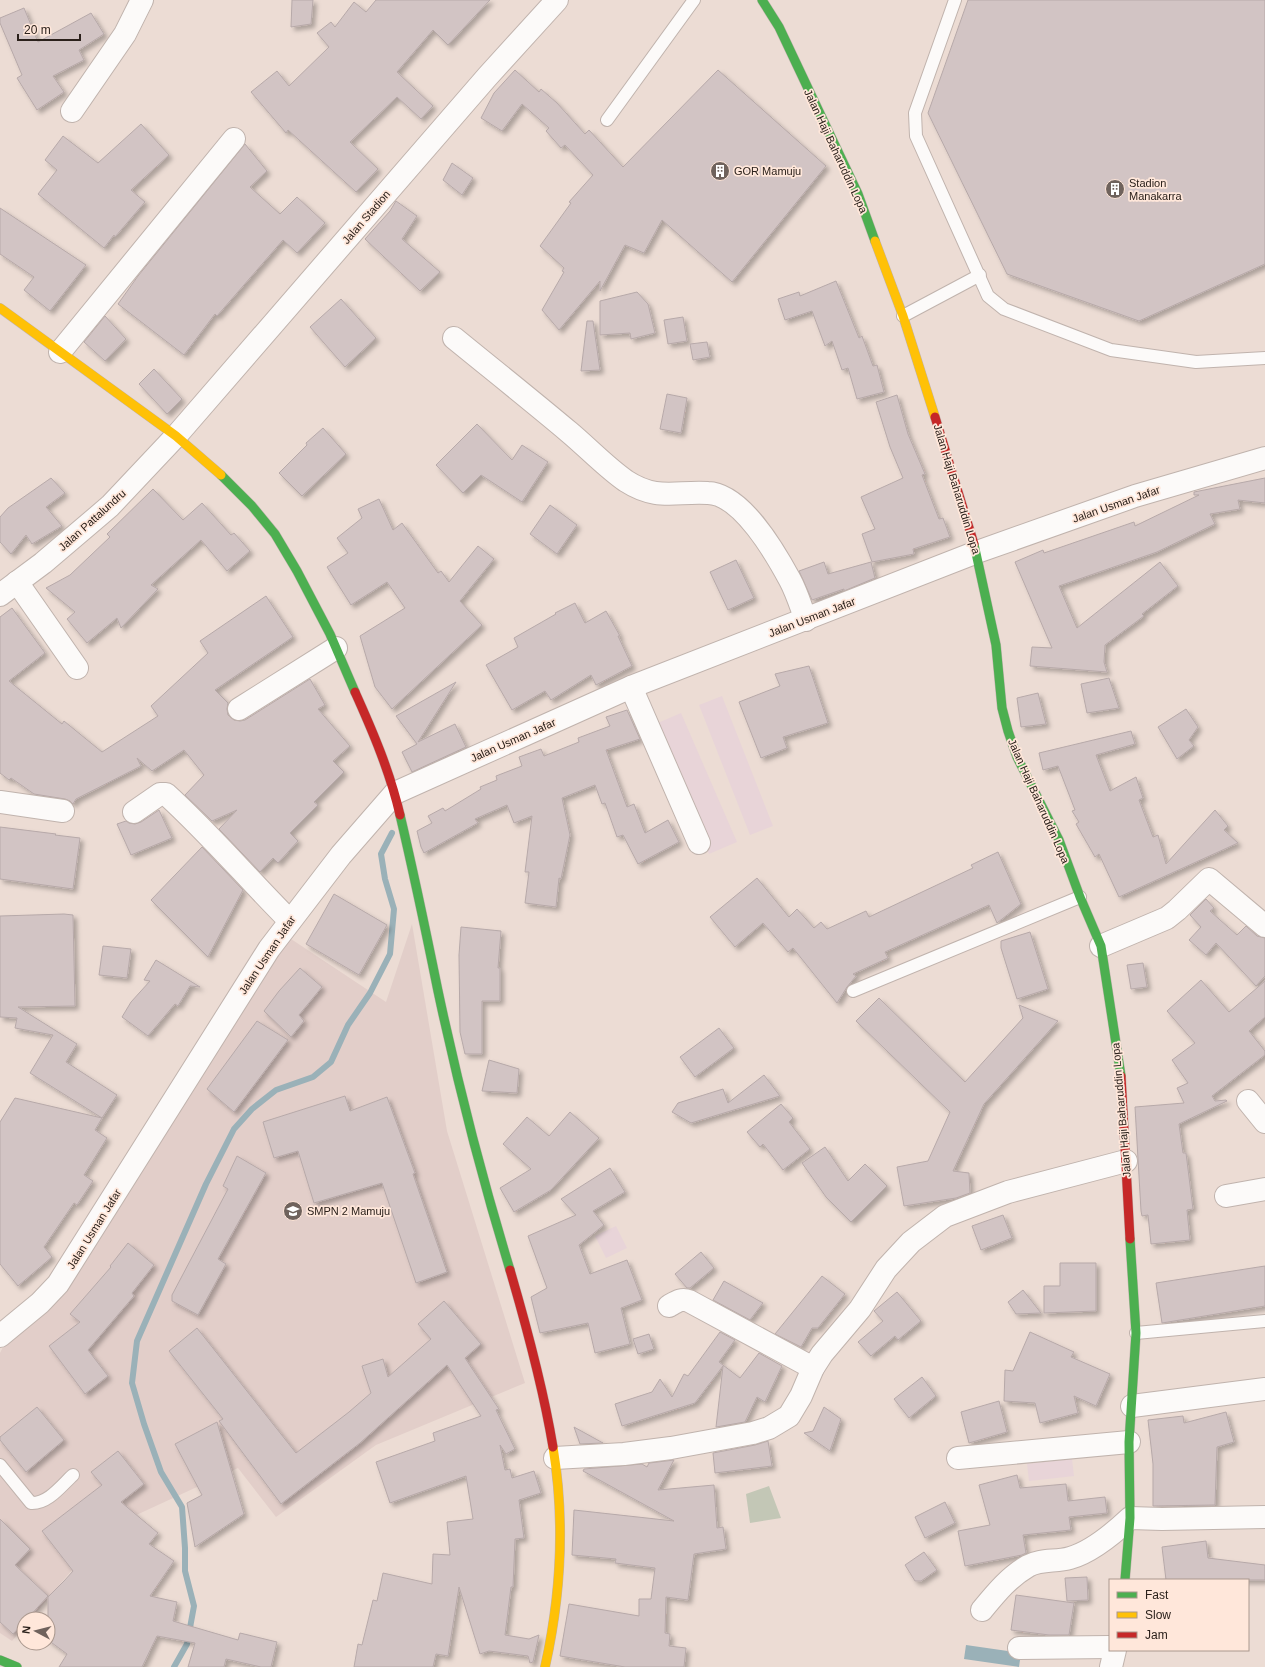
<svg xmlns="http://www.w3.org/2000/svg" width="1265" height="1667" font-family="Arial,sans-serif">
  <defs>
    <filter id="shadow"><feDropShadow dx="3.5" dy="3.5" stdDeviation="2" flood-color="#0004"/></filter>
  </defs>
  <rect width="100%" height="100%" fill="#ecdcd4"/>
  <g fill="#e8d4d8">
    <path d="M722 696 773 826 750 835 699 705Z"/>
    <path d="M681 713 737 842 709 854 653 725Z"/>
    <path d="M616 1226 627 1248 606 1258 595 1236Z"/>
    <path d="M1072 1459 1074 1476 1029 1481 1027 1464Z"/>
  </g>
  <path fill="#e2cec9" d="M412 924 447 1131 525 1383 376 1445 276 1517 238 1468 132 1517 87 1552 31 1619H24V1627L12 1641 0 1633V1353L6 1341 288 937 386 1002Z"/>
  <path fill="#c3c7b6" d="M769 1486 781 1518 750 1523 746 1494Z"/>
  <path fill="#9ab1b8" d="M966 1645 1021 1653 1019 1667 964 1659Z"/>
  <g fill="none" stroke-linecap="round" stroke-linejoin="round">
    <path stroke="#9ab1b8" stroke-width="6" d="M174 1667 187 1644 194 1606 185 1571V1548L182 1507 161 1472 144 1424 132 1383 137 1341 206 1184 234 1129 252 1109 276 1090 313 1077 331 1062 348 1025 370 993 390 954 394 909 385 879 381 854 392 833"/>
  </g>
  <g fill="#d2c4c4" stroke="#b7a9a9" filter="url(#shadow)">
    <path d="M292 0H313L311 24 291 27Z"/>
    <path d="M376 0H490L448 45 433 30 397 72 433 106 421 119 397 97 350 142 378 169 356 192 288 130 286 133 251 92 277 71 289 86 329 47 317 33 331 22 335 27 354 2 366 12Z"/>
    <path d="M968 0H1265V264L1139 321 1007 274 928 113Z"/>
    <path d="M24 8 38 42 91 13 104 34 79 50 84 60 53 76 64 92 37 110 17 78 22 75 0 23V18Z"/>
    <path d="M515 70 539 92 541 89 557 103 585 134 589 130 623 167 718 70 826 166 732 282 662 220 644 253 625 245 600 291V281L559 330 542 310 564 272 562 271 564 268 540 246 571 203 569 202 593 175 565 145 561 148 546 131 549 128 522 104 502 131 481 118 494 93Z"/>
    <path d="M141 124 169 155 131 190 145 202 115 237 114 235 104 248 38 194 57 170 45 160 63 136 98 163Z"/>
    <path d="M245 144 267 171 250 187 280 214 297 197 325 223 297 253 283 240 217 316 215 314 184 355 118 304 138 276Z"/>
    <path d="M452 163 473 178 462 195 443 180Z"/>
    <path d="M396 201 417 216 402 239 440 272 420 291 365 239 390 211Z"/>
    <path d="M0 208 86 265 50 311 24 290 34 277 0 254Z"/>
    <path d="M836 281 859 338 862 336 873 366 877 365 884 392 857 399 848 368 842 370 832 341 825 346 812 311 785 320 778 299 799 292 800 296Z"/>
    <path d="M637 292 648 304 655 333 631 339 630 333 600 335V301Z"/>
    <path d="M341 299 376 338 345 367 310 327Z"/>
    <path d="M105 316 126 339 105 361 84 342Z"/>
    <path d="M683 317 687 341 668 344 664 320Z"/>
    <path d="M587 321H593L600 370 581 371Z"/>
    <path d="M707 342 710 357 693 360 690 344Z"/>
    <path d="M154 369 182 399 167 414 139 384Z"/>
    <path d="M667 394 687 398 681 433 660 429Z"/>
    <path d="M897 395 908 434 925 474 922 475 939 519 943 518 950 537 913 549 914 554 872 562 862 534 875 529 861 497 903 478 890 447 876 402Z"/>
    <path d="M477 424 512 460 522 445 548 462 522 502 481 475 463 493 436 465Z"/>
    <path d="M323 428 346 454 302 496 279 473 307 445 306 443Z"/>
    <path d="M51 478 65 493 46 507 62 526 32 544 26 535 11 554 0 542V517L8 508Z"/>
    <path d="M1265 478V503L1238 500 1240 509 1210 514 1215 524 1157 552 1059 586 1077 628 1160 562 1178 586 1142 614 1144 616 1105 645 1104 662 1107 672 1030 666 1032 647 1052 648 1015 562 1043 550 1044 553 1134 522 1135 526 1199 495H1194V492Z"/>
    <path d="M153 489 183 520 202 503 231 535 234 533 250 551 227 571 201 540 151 585 158 589 121 628 117 618 87 643 67 619 75 612 46 588 70 575 110 537 107 534Z"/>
    <path d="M379 499 393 530 402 523 438 573 441 571 449 582 478 546 494 559 460 601 482 625 392 709 375 687 360 636 405 608 387 582 351 605 327 567 348 553 337 538 362 518 358 509Z"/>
    <path d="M550 505 577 525 557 554 530 534Z"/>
    <path d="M736 560 754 598 728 610 710 572Z"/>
    <path d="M824 562 828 574 871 562 875 578 844 591V589L812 600 799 571Z"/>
    <path d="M266 596 293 637 215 690 228 703 227 709 228 715 234 720 240 721 245 720 310 679 325 705 318 709 350 746 333 761 344 772 314 802 318 805 290 833 298 841 278 863 273 858 260 872 219 829 237 810 212 821 185 795 204 775 184 750 152 771 137 758 141 766 76 799 73 804 70 801 65 799 34 794 11 778 9 780 0 773V617L12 608 45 653 9 681 62 724 64 721 102 752 158 716 151 706 208 653 200 641Z"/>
    <path d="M575 603 585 623 606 611 620 636H618L632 666 596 685 591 675 551 700 545 691 512 710 486 665 518 647 514 638 556 614 555 613Z"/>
    <path d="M809 666 828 723 783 737 787 748 761 758 739 702 780 686 775 674Z"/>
    <path d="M1109 678 1119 708 1087 713 1081 684Z"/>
    <path d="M456 682 418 742 455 724 466 747 412 772 402 752 417 744 396 716Z"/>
    <path d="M1038 693 1046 724 1021 727 1017 698Z"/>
    <path d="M1186 709 1198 727 1189 740 1194 746 1177 759 1158 727Z"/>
    <path d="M627 710 640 739 606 750 627 807 634 804 645 833 668 820 679 842 638 864 623 835 617 837 605 803 602 804 595 785 562 798 570 835 561 879 559 878 556 907 525 903 529 872H525L532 816 514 823 507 805 475 819 478 823 424 853 421 847 417 831 432 823 428 816 443 808 445 811 481 789 480 787 497 780 496 776 522 766 519 757 541 749 544 756 579 742 578 738 610 726 606 717Z"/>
    <path d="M1131 731 1135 744 1096 755 1110 791 1136 777 1143 798 1139 800 1153 837 1158 835 1166 864 1215 810 1228 826 1224 830 1238 843 1119 897 1099 854 1095 857 1076 824 1079 822 1072 811 1075 810 1058 766 1043 770 1039 753Z"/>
    <path d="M159 810 172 838 131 855 117 824 126 821 129 823 135 824 141 822Z"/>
    <path d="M0 827 56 834 55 835 80 838 73 889 0 879Z"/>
    <path d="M202 847 243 890 208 957 151 900Z"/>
    <path d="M998 852 1021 904 997 923 989 905 885 952 888 958 853 974 856 976 847 987 837 1003 793 948 788 952 763 923 735 947 710 917 757 878 789 917 797 909 814 928 821 922 827 929 866 911 869 917 973 868 971 865Z"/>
    <path d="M334 894 387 925 359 975 306 944Z"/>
    <path d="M1206 899 1214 908 1210 911 1237 935 1246 926 1257 936 1265 938V976L1256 986 1216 943 1206 955 1189 940 1201 927 1190 915Z"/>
    <path d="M64 914 73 915 75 1006 18 1007 77 1044 66 1062 117 1095 102 1118 30 1073 53 1035 15 1028 17 1018 0 1017V916Z"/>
    <path d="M461 927 501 931 498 968H500V1001H482V1054H465L460 1032 459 955Z"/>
    <path d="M1030 932 1048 989 1017 999 1001 948V941Z"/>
    <path d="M103 946 131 949 127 978 99 975Z"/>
    <path d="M156 960 200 987 190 986 178 1006 175 1004 148 1036 122 1017 131 1002 150 981 144 980Z"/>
    <path d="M1143 963 1147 987 1131 989 1127 965Z"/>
    <path d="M300 968 322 987 299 1015 304 1021 291 1037 264 1011 279 991Z"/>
    <path d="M1201 980 1229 1012 1265 981V1017L1249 1031 1265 1051V1055L1212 1096 1215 1101 1226 1100 1227 1101 1179 1124 1183 1153H1186L1193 1209 1187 1210 1190 1240 1151 1244 1148 1215 1142 1216 1141 1211 1135 1107 1184 1103 1177 1088 1188 1083 1172 1060 1195 1043 1167 1011Z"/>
    <path d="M879 998 965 1082 1023 1018 1019 1005 1058 1021 984 1104 953 1171 969 1173 970 1193 956 1198 904 1206 897 1167 928 1161 950 1112 856 1021Z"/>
    <path d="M257 1021 288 1040 234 1112 207 1089Z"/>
    <path d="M719 1028 734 1048 695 1077 680 1057Z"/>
    <path d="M489 1060 519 1069 517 1093 482 1091Z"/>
    <path d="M764 1075 780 1096 691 1123 672 1112 678 1103 723 1089 728 1103Z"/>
    <path d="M345 1096 350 1111 387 1097 415 1173 413 1174 447 1272 416 1283 382 1183 314 1203 298 1151 274 1158 263 1122Z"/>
    <path d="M15 1098 102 1118 95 1130 107 1138 84 1175 93 1181 77 1205 74 1203 44 1247 52 1257 18 1286 0 1264V1122Z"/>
    <path d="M781 1104 793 1118 789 1122 810 1149 783 1170 763 1144 760 1147 747 1132Z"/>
    <path d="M570 1112 599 1138 551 1190 514 1212 500 1188 531 1169 503 1144 527 1117 549 1136Z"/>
    <path d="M825 1147 848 1181 865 1164 887 1186 851 1222 826 1197 802 1163Z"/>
    <path d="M237 1156 266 1173 218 1259 226 1264 198 1315 172 1301V1295L228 1189 223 1186Z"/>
    <path d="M610 1168 625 1192 593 1211 604 1225 579 1245 590 1274 627 1260 642 1300 621 1308 630 1344 595 1353 588 1323 540 1333 531 1297 547 1288 528 1236 576 1215 561 1199Z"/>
    <path d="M1003 1215 1012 1238 981 1250 972 1226Z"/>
    <path d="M128 1243 154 1265 132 1293 134 1296 88 1350 108 1376 85 1394 49 1346 80 1322 70 1314 111 1267 110 1266Z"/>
    <path d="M701 1252 714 1268 690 1288H687L675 1274Z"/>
    <path d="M1060 1263H1096V1311L1044 1313V1286H1060Z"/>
    <path d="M1265 1266V1306L1162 1323 1156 1283Z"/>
    <path d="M822 1276 845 1294 818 1328H812L801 1347 775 1334Z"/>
    <path d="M724 1281 763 1303 750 1320 713 1300Z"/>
    <path d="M1023 1290 1041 1313 1016 1314 1008 1302Z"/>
    <path d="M897 1292 921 1321 898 1340 895 1336 871 1356 858 1342 883 1321 874 1311Z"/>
    <path d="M444 1301 481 1344 465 1358 499 1409 496 1410 515 1449 506 1454 500 1445 505 1470 510 1469 512 1478 534 1471 541 1493 519 1500 524 1538 515 1539 513 1587H511L505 1635 529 1639 539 1635 533 1662 530 1663 528 1656 489 1651 480 1654 459 1587 448 1656 436 1654 433 1667H354L358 1644 362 1645 373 1600 377 1601 383 1573 432 1584 433 1554 450 1555 447 1522 473 1519 466 1476 390 1503 376 1462 435 1441 433 1433 481 1416 447 1365 360 1443 281 1504 219 1421 223 1419 169 1351 197 1328 296 1453 349 1412 371 1393 362 1366 383 1359 388 1377 431 1339 418 1324Z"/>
    <path d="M720 1332 735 1340 719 1362 740 1378 759 1353 782 1366 765 1402 757 1397 745 1422 716 1427 723 1366 695 1403 622 1426 615 1404 652 1392 660 1379 672 1397 684 1374 688 1376Z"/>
    <path d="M1030 1332 1074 1352 1071 1357 1110 1374 1096 1406 1074 1396 1078 1413 1040 1423 1035 1403 1004 1401 1005 1370 1013 1371Z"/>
    <path d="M649 1334 654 1349 638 1354 633 1339Z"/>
    <path d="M922 1377 936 1396 909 1418 894 1399Z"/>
    <path d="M999 1401 1007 1432 969 1443 961 1412Z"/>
    <path d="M37 1407 64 1440 26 1472 0 1440V1437Z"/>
    <path d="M824 1407 841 1419 830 1451 804 1433 813 1431Z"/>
    <path d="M1226 1412 1234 1442 1217 1447 1215 1505 1153 1506V1464L1148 1420 1183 1416 1184 1423Z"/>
    <path d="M217 1422 244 1514 195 1547 187 1503 202 1495 175 1444Z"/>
    <path d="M574 1427 603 1443 580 1444Z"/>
    <path d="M768 1441 772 1466 715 1473 713 1453 755 1445Z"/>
    <path d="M118 1451 144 1484 121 1502 158 1533 149 1544 174 1561 150 1596 177 1602 173 1621 238 1640 240 1633 277 1642 271 1667H261L226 1659 224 1667H188L195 1643 157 1636 142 1667H59L67 1654 48 1640V1597L64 1581 73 1571 42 1531 102 1485 91 1472Z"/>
    <path d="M674 1460 658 1490 714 1485 717 1528 723 1527 726 1549 694 1554 688 1600 666 1597 665 1633 670 1634 669 1646 686 1648 684 1667H625L560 1656 569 1604 639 1616V1599H651L655 1568 615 1563 616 1559 572 1555 574 1510 674 1521 583 1471 584 1469 642 1464 647 1467 649 1463Z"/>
    <path d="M1017 1475 1020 1488 1066 1484 1068 1501 1105 1497 1107 1513 1069 1517 1071 1530 1023 1535 1026 1553 1022 1555 965 1566 958 1531 990 1525 979 1485Z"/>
    <path d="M945 1502 955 1523 925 1538 915 1517Z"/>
    <path d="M0 1519 30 1549 15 1565 48 1596 27 1619H24V1622L13 1634 0 1622Z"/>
    <path d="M1206 1541 1208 1558 1265 1565V1580H1166L1162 1547Z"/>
    <path d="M924 1552 937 1570 921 1581H915L905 1565Z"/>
    <path d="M1087 1577 1088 1600 1067 1601 1065 1578Z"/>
    <path d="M1016 1595 1074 1603 1069 1635H1049L1011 1630Z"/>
  </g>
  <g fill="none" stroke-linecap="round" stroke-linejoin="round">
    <defs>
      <g id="lane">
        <path d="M955 0 915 113 916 136 988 296 1004 309 1111 350 1196 362 1265 358"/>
        <path d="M607 120 694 0"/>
        <path d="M903 316 980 275"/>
        <path d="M853 991 1080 897"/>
        <path d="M1136 1333 1265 1321"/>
        <path d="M0 1465 31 1503C48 1504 61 1486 73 1475"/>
      </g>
      <g id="street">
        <path d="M72 111 125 34 142 0"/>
        <path d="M454 338C492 369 531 400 569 432 587 447 607 468 626 481 657 501 675 491 708 493 742 494 776 554 790 580 797 593 801 607 806 620"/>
        <path d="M60 352 234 139"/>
        <path d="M17 582 77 668"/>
        <path d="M0 595 43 563 110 506 176 436 487 77 557 0"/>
        <path d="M631 687 699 843"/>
        <path d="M239 709 336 648"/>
        <path d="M0 802 63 811"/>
        <path d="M134 812 160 794H166C210 834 248 879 290 921"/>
        <path d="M1101 946 1167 918 1177 910 1209 879 1265 926"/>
        <path d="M1248 1101 1265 1122"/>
        <path d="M1226 1196 1265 1189"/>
        <path d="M669 1306C676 1302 681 1298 689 1301L813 1368"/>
        <path d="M0 1336 40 1303 58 1284 269 949 341 855 395 793 631 687 977 552 1135 496 1265 458"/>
        <path d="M1132 1406 1265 1389"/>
        <path d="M555 1458 624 1454 671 1448 753 1433 769 1428 789 1416 801 1396 813 1368 822 1354 860 1309 886 1269 911 1242 945 1216 1008 1192 1126 1161"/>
        <path d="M958 1458 1129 1442"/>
        <path d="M982 1610C996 1593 1009 1577 1028 1566 1040 1559 1056 1562 1070 1558 1092 1552 1114 1533 1130 1518L1162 1519 1265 1517"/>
        <path d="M1019 1648 1110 1647"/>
        <path d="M1111 1667 1115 1650"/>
      </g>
      <g id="fast">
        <path d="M762 0 779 27 858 194 875 241"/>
        <path d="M221 475 252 506 275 534 297 571 330 634 355 692"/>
        <path d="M974 544 996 645 1002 708 1008 731 1017 757 1059 840 1080 897 1101 946 1121 1076"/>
        <path d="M400 815C414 874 426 932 438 991 458 1085 482 1178 510 1270"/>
        <path d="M1125 1580 1130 1518 1129 1442 1136 1333 1130 1239"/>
        <path d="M0 1660 17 1667"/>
      </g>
      <g id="slow">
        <path d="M875 241 903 316 935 417"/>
        <path d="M0 308 176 436 221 475"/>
        <path d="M545 1667C561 1595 565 1520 553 1447"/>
      </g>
      <g id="jam">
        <path d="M935 417 974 544"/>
        <path d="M355 692C373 732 390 772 400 815"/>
        <path d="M1121 1076 1130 1239"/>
        <path d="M510 1270C527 1328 543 1387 553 1447"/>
      </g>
    </defs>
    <use href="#lane" stroke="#c0b3ad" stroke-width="14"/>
    <use href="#street" stroke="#c0b3ad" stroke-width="24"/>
    <use href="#fast" stroke="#c0b3ad" stroke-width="10"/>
    <use href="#slow" stroke="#c0b3ad" stroke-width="10"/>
    <use href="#jam" stroke="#c0b3ad" stroke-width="10"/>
    <use href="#lane" stroke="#fcfaf9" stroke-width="12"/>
    <use href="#street" stroke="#fcfaf9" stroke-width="22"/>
    <use href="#fast" stroke="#4caf50" stroke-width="9"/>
    <use href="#slow" stroke="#ffc107" stroke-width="9"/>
    <use href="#jam" stroke="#c62828" stroke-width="9"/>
  </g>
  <defs>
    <symbol id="building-disc" viewBox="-11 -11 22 22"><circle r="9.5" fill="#6f625c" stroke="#ffe7da"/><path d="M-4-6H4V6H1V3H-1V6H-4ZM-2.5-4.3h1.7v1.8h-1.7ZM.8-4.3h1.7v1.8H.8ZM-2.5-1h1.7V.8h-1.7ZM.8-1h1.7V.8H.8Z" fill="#fff"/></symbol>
    <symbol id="school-disc" viewBox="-11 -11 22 22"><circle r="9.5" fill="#6f625c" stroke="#ffe7da"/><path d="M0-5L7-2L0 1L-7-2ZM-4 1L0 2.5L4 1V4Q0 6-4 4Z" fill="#fff"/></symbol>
  </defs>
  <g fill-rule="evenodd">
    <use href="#building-disc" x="709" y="160" width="22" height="22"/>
    <use href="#building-disc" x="1104" y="178" width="22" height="22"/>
    <use href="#school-disc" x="282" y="1200" width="22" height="22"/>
  </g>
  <g text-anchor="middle" stroke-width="3.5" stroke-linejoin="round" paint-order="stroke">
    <g font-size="11" fill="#2b211b" stroke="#ffe7da">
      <text transform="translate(836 151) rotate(65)" y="4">Jalan Haji Baharuddin Lopa</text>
      <text transform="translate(366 217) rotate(-49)" y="4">Jalan Stadion</text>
      <text transform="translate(957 489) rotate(73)" y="4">Jalan Haji Baharuddin Lopa</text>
      <text transform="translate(1116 504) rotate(-19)" y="4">Jalan Usman Jafar</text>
      <text transform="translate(92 520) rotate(-42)" y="4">Jalan Pattalundru</text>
      <text transform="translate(812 617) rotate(-21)" y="4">Jalan Usman Jafar</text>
      <text transform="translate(513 740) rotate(-24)" y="4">Jalan Usman Jafar</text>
      <text transform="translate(1039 801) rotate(66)" y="4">Jalan Haji Baharuddin Lopa</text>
      <text transform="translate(267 955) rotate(-56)" y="4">Jalan Usman Jafar</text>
      <text transform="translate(1121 1110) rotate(-95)" y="4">Jalan Haji Baharuddin Lopa</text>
      <text transform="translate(94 1229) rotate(-58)" y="4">Jalan Usman Jafar</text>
    </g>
    <g font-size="11" fill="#2b211b" stroke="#ffe7da" text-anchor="start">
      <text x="734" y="175">GOR Mamuju</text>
      <text x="1129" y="187">Stadion<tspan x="1129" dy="13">Manakarra</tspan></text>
      <text x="307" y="1215">SMPN 2 Mamuju</text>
    </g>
  </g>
  <rect x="1109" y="1579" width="140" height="72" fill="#ffe7da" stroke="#aa988e"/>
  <rect x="1117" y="1592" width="20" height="6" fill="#4caf50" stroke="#aa988e"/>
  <text x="1145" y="1599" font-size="12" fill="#2b211b">Fast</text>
  <rect x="1117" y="1612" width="20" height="6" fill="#ffc107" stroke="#aa988e"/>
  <text x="1145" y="1619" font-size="12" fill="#2b211b">Slow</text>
  <rect x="1117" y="1632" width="20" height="6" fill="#c62828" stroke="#aa988e"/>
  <text x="1145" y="1639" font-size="12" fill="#2b211b">Jam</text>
  <g transform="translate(36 1631) rotate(277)"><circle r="19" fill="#ffe7da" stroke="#aa988e"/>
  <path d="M0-3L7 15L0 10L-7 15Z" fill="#6f625c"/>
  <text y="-6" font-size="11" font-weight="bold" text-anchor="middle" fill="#2b211b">N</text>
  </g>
  <path d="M18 34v6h62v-6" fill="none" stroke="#2b211b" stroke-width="2"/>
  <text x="24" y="34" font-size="12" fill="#2b211b" stroke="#ffe7da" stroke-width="3" paint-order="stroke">20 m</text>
</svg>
